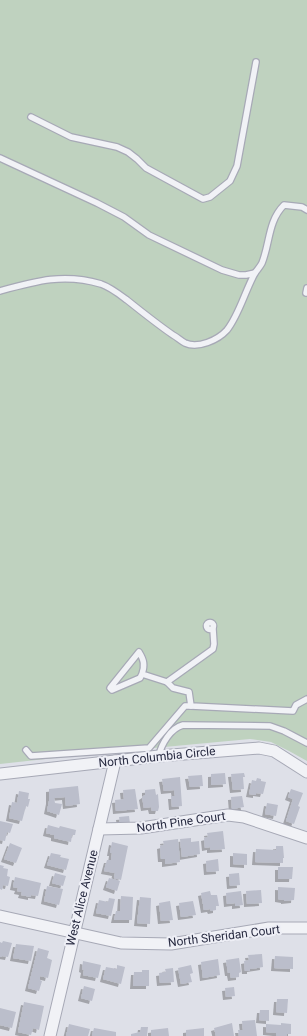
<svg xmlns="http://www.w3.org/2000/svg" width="307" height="1036" font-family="Roboto,sans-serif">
  <defs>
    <filter id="shadow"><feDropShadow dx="-3" dy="3" stdDeviation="0" flood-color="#0004"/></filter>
  </defs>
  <rect width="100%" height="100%" fill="#dee0e8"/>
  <path fill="#bfd2bf" d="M0 0H307V761L289 751 271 742 250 739 100 753 0 764Z"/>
  <g fill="#bbbecb" filter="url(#shadow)">
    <path d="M225 773 226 784 211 785V774Z"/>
    <path d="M244 773 245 777H243L244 789 233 790 231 774Z"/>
    <path d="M202 775 203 786 190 787 188 776Z"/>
    <path d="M180 777 182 806 172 807 171 796H175L174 790 164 791 162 779Z"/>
    <path d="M257 778 261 779V781L266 782 263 794 256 793V795L249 794 252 780 256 781Z"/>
    <path d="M78 786 80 804 66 806 65 797 54 798 55 803 62 804 59 815 47 811 49 801V789Z"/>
    <path d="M135 789 138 809 116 811 115 800 124 799 123 790Z"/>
    <path d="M155 789 156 795 158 794 159 807 158 811H152L151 807 144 808 142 797 145 795V790Z"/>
    <path d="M291 789 303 793 298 806 300 807 294 824 286 821 293 799 288 797Z"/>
    <path d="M19 791 29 793 28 799H30L28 807 26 806 22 821 9 818 12 802 17 803Z"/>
    <path d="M242 796 244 807 232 809 231 797Z"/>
    <path d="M267 803 278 805 276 816 265 814Z"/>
    <path d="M129 816 130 824H120L119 817Z"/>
    <path d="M0 821 13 824 10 833 7 832 5 841 0 840Z"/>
    <path d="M48 825 59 828 60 826 76 830 75 835H72L71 842 54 838V835L46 833Z"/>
    <path d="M223 831 225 849 210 850V847L205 848 204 838 208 837 207 833Z"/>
    <path d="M191 838V842L199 841 200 854 182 857 180 839Z"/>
    <path d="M178 839 180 862 165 864V859H161L160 846 164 845 163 841Z"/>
    <path d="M112 842 128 846 121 880 114 878 115 873 104 871 107 860H111L112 853H110Z"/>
    <path d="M10 843 22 848 16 863 4 859Z"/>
    <path d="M276 846H283L284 858H283V863L255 862 256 849 276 850Z"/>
    <path d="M51 853 61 855 60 857 69 859 66 870 47 865Z"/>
    <path d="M233 853 247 854V865L233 864Z"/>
    <path d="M218 859 219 871 207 872 206 861Z"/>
    <path d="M0 865 4 866 3 868 8 869 7 876 10 877 8 886 3 885 2 890 0 889Z"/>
    <path d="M278 867H293L292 879H278Z"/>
    <path d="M55 873 66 876 63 886 52 883Z"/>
    <path d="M239 873 240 885 230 886 229 874Z"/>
    <path d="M15 877 41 883 38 896 31 895V897L21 895 22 892 17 891 18 888 13 887Z"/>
    <path d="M109 878 120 881 117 891 106 887Z"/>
    <path d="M47 886 63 889 59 905 44 901Z"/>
    <path d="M278 887 295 888 294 900 284 901V900L278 899Z"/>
    <path d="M261 890 262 903 247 904 246 891Z"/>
    <path d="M210 891 211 895H217L219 906H216V910L211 911 210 909 204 910 201 893Z"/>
    <path d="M241 891 243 905 235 906V903L227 904 226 893Z"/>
    <path d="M121 896 133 897 132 920H114L116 911H120Z"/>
    <path d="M140 897 151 898 150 924 137 923Z"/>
    <path d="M109 898 115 899 111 916 96 913 99 900 108 902Z"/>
    <path d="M170 901 173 920 161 921 159 903Z"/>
    <path d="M193 901 196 915 181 917 179 903Z"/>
    <path d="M3 941 12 943 8 957 2 956V957H0V942L2 943Z"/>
    <path d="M16 944 34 946 31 961 13 958Z"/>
    <path d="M38 948 49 951 47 958 52 960 48 978 40 976V980L42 981 39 991 28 988Z"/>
    <path d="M262 954 263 967 250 969V971H245L244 961 249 960 248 955Z"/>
    <path d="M275 956 293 957V969L274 968Z"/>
    <path d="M239 958 241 972 239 973V977L231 978 230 973H228L226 960Z"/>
    <path d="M218 959 220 975 203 978 201 962Z"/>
    <path d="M83 961 101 965 98 978 83 975 84 970 82 969Z"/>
    <path d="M117 965 125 967 121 984 103 979 106 967 117 969Z"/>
    <path d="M191 965 193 973 190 974 192 982 181 984 178 968Z"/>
    <path d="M173 968 174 982 160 983 159 973 166 972 165 969Z"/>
    <path d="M142 970H149V986H133L134 972H142Z"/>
    <path d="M84 986 95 989 92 1001 81 998Z"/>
    <path d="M234 987 235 996 226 997 225 988Z"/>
    <path d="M277 999H288L287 1013 276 1012Z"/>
    <path d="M24 1002 44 1006 39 1030 33 1028 31 1035 18 1032Z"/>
    <path d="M0 1008 16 1012 12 1028 0 1025Z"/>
    <path d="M260 1010H269V1021L259 1020Z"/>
    <path d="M255 1020 257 1036H239L238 1030H243L242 1021Z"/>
    <path d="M232 1023 234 1036H216L214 1028Z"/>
    <path d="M281 1023 291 1024V1034H287V1036H276V1033L266 1032V1024L281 1025Z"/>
    <path d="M69 1024 90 1029 88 1036H66Z"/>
    <path d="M141 1027H148L147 1036H131V1034L140 1032Z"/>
    <path d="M94 1028 116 1032V1036H92Z"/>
    <path d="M168 1028 169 1036H151V1030Z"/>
    <path d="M204 1028V1036H186V1030Z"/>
  </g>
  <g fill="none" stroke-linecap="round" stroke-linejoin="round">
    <defs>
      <g id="lane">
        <path d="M31 117 71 137 117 147 128 152 137 159 146 168 203 199 210 197 230 181 237 166 256 62"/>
        <path d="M0 158 97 203 124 217 149 235 222 270 239 275H246L255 273C245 291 239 315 227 330 218 340 198 349 185 343 181 341 177 337 173 335 157 324 142 312 127 300 119 294 110 287 101 284 64 273 36 281 0 291"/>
        <path d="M255 273C257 270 260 267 262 263 270 243 268 221 284 205L302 207 307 210"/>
        <path d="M306 293 307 288"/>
        <circle cx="210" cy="626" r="3.5"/>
        <path d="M142 674 140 678 112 690 110 688 139 652C144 660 145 665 142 674L167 682 213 649 214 644 213 629"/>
        <path d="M167 682 173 688 189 692 191 706 293 711 296 705 307 699"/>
        <path d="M26 750 31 756 149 748 185 706H191"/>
        <path d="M159 756C161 744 171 728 183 725L270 726 284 731 307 743"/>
      </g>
      <g id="street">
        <path d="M0 774 159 756 259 748 274 751 307 772"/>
        <path d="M99 829 141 828 228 815 244 817 307 838"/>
        <path d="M0 916 121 943 171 944 269 928H307"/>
        <path d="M50 1036 115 761"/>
      </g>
    </defs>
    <use href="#lane" stroke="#a7a9b6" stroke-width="8"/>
    <use href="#street" stroke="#a7a9b6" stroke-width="13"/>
    <use href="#lane" stroke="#f1f2f6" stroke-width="5.5"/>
    <use href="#street" stroke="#f1f2f6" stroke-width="11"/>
  </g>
  <g text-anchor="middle" stroke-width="4" stroke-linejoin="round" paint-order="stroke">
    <g font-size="12" fill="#272a40" stroke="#eeeff6">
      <text transform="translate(157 757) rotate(-6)" y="4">North Columbia Circle</text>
      <text transform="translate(181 822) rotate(-8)" y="4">North Pine Court</text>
      <text transform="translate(82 898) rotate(-76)" y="4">West Alice Avenue</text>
      <text transform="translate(224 936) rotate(-7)" y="4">North Sheridan Court</text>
    </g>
  </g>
</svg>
